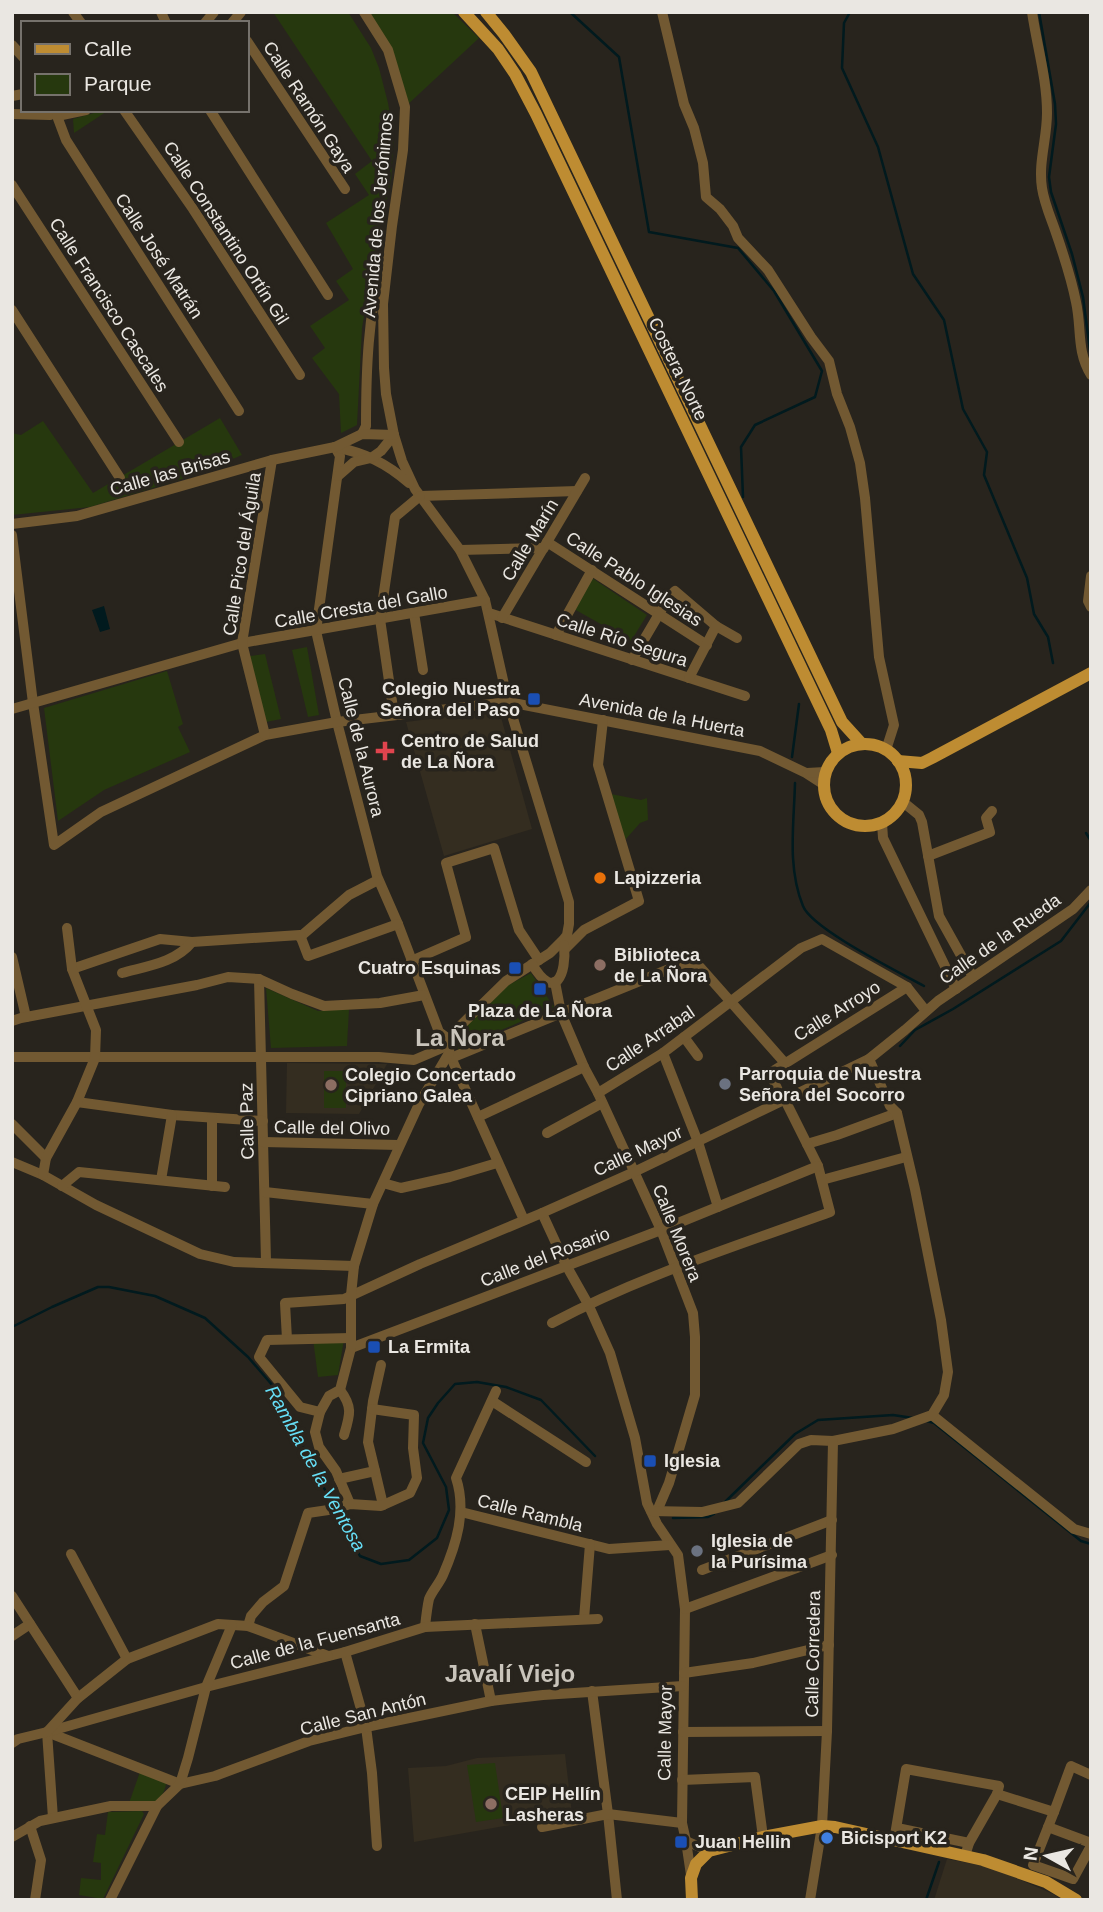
<svg xmlns="http://www.w3.org/2000/svg" width="1103" height="1912" font-family="Helvetica,sans-serif">
  <rect width="100%" height="100%" fill="#28241d"/>
  <g fill="#342d20">
    <path d="M499 710 532 829 444 856 406 722Z"/>
    <path d="M287 1063 387 1064 359 1114 286 1113Z"/>
    <path d="M565 1754 572 1814 414 1842 408 1768 446 1766 477 1758Z"/>
    <path d="M947 1859 991 1867 1053 1894 1062 1900H934Z"/>
  </g>
  <g fill="#26380e">
    <path d="M273 12H348L371 48 379 68 388 103 394 136 391 180 377 240 362 328 357 425 341 433 339 394 312 358 325 348 310 326 349 300 336 281 353 269 326 223 369 195 355 174 372 161Z"/>
    <path d="M361 12H452L479 38 405 107 388 50Z"/>
    <path d="M104 110H109L74 133 73 119Z"/>
    <path d="M220 418 242 455 198 474 90 507 12 515V433L21 435 43 421 93 493Z"/>
    <path d="M592 578 647 615 631 641 574 609Z"/>
    <path d="M307 647 319 715 308 717 292 650Z"/>
    <path d="M265 654 281 719 266 722 250 656Z"/>
    <path d="M167 671 183 724 178 727 190 752 104 790 58 821 44 708Z"/>
    <path d="M606 793 641 800 647 798 648 820 640 823 625 840Z"/>
    <path d="M531 973 554 1007 458 1049V1034L503 988Z"/>
    <path d="M266 988 318 1011 349 1009 347 1046 271 1048Z"/>
    <rect x="324" y="1071" width="22" height="37"/>
    <path d="M313 1339H344L338 1375 318 1377Z"/>
    <path d="M495 1763 503 1818 476 1822 467 1765Z"/>
    <path d="M141 1769 167 1780C165 1792 161 1798 152 1806H128Z"/>
    <path d="M142 1811 144 1814 103 1899 79 1895 81 1878 101 1880V1863L93 1862 97 1834 105 1835 108 1812Z"/>
  </g>
  <path fill="#011a1e" d="M104 606 110 629 100 632 92 610Z"/>
  <g fill="none" stroke-linecap="round" stroke-linejoin="round">
    <g stroke="#011a1e" stroke-width="2.5">
      <path d="M570 12 619 57 649 232 738 248 774 291 822 371 815 397 755 425 741 447 743 497"/>
      <path d="M850 12 844 23 842 68 878 147 913 274 944 320 963 409 987 452 984 475 1027 578 1034 614 1048 637 1053 663"/>
      <path d="M1039 12 1055 104 1056 124 1049 177 1051 192 1072 254 1083 297 1091 358"/>
      <path d="M792 757 799 704"/>
      <path d="M795 783C794 824 787 867 803 906 812 929 899 972 924 986"/>
      <path d="M1086 833 1091 841"/>
      <path d="M900 1046 915 1030 953 1009 1061 941 1091 902"/>
      <path d="M12 1327 52 1307 98 1287H109L155 1296 205 1318 248 1357 273 1386 333 1506"/>
      <path d="M927 1421 934 1423 1081 1541 1091 1544"/>
      <path d="M725 1502 795 1434 818 1420 893 1415 913 1418"/>
      <path d="M336 1512 360 1556 381 1564 409 1560 437 1538 449 1510 446 1487 423 1443 428 1418 438 1403 455 1384 477 1382 506 1387 541 1400 595 1456"/>
      <path d="M673 1518 708 1517 714 1514"/>
      <path d="M926 1900 939 1862"/>
    </g>
    <g stroke="#725932" stroke-width="10">
      <path d="M73 12 81 23"/>
      <path d="M161 12 166 23"/>
      <path d="M364 12 388 50 405 107 403 150 392 226 383 304 384 368 386 394 394 435 402 461 415 489 460 550 485 600 508 702 569 902V924L567 935 563 940 550 953 506 981 457 1029 450 1040 449 1053 524 1220"/>
      <path d="M662 12 684 104 694 128 703 163 706 197 720 209 733 226 738 238 768 270 811 337 829 361 837 394 850 427 860 463 865 498 879 657 894 725 886 750"/>
      <path d="M1032 12C1037 46 1047 79 1047 113 1047 139 1038 163 1042 188 1044 202 1050 216 1055 230 1063 253 1071 277 1076 302 1082 329 1076 350 1091 375"/>
      <path d="M205 23 214 12"/>
      <path d="M232 23 241 12"/>
      <path d="M247 41 345 189"/>
      <path d="M12 45 23 57"/>
      <path d="M12 96 23 94"/>
      <path d="M124 110 193 209 300 375"/>
      <path d="M210 110 328 295"/>
      <path d="M12 114 50 115"/>
      <path d="M62 115 86 110"/>
      <path d="M57 116 66 140 239 411"/>
      <path d="M12 185 179 442"/>
      <path d="M12 310 120 478"/>
      <path d="M362 434 366 426C366 370 368 316 382 261"/>
      <path d="M335 447 340 456 316 631 337 722 377 876 398 924 439 1032 450 1040"/>
      <path d="M335 447C365 453 386 463 409 483"/>
      <path d="M338 476 354 462 371 458 381 451 394 435"/>
      <path d="M420 496 577 491"/>
      <path d="M12 524 77 516 272 460 335 447 362 434 394 435"/>
      <path d="M12 535 33 703 54 845 101 812 265 735 337 722 508 702 760 751 806 773 823 784"/>
      <path d="M547 542 707 645"/>
      <path d="M460 550 544 548"/>
      <path d="M1091 576 1088 601 1091 607"/>
      <path d="M414 613 423 670"/>
      <path d="M489 613 745 696"/>
      <path d="M502 618 585 478"/>
      <path d="M556 635 592 570"/>
      <path d="M632 660 669 597 675 591 716 626 737 638"/>
      <path d="M689 678 716 626"/>
      <path d="M12 709 242 643 485 600"/>
      <path d="M394 715 380 619 395 517 420 496"/>
      <path d="M265 735 242 643 272 460"/>
      <path d="M807 773 825 772"/>
      <path d="M903 802 919 815 922 822 939 916 973 977"/>
      <path d="M882 823 883 838 956 989"/>
      <path d="M928 856 990 832 986 818 992 811"/>
      <path d="M300 937 349 895 378 880"/>
      <path d="M565 949 584 930 639 901 598 765 603 720"/>
      <path d="M12 957 26 1017"/>
      <path d="M411 961 466 937 446 863 494 848 519 930 539 960"/>
      <path d="M532 964C555 1003 567 974 564 945"/>
      <path d="M72 969 160 939 192 942 300 935 308 956 398 924"/>
      <path d="M122 973C147 966 175 963 192 942"/>
      <path d="M259 979 266 1261"/>
      <path d="M555 982 561 1013 584 1067 598 1093 661 1230 693 1313 695 1337V1395L669 1483 657 1511"/>
      <path d="M12 1021 21 1018 197 985 228 977 259 979 292 994 324 1006 380 1003 424 995"/>
      <path d="M684 1037 698 1056"/>
      <path d="M663 1053 698 1142 718 1207"/>
      <path d="M12 1057H379L414 1060 449 1045"/>
      <path d="M451 1058 684 963H693L700 967 784 1062"/>
      <path d="M598 1093 663 1053 801 948 822 939 907 987 926 1011"/>
      <path d="M783 1101 770 1073 907 987"/>
      <path d="M77 1102 172 1115 263 1121"/>
      <path d="M478 1117 584 1067"/>
      <path d="M12 1124 46 1158"/>
      <path d="M547 1133 602 1103"/>
      <path d="M263 1142 399 1145"/>
      <path d="M807 1144 837 1135 897 1113"/>
      <path d="M12 1162 43 1175 96 1205 200 1254 234 1262 354 1266"/>
      <path d="M43 1175 46 1158 77 1102 95 1058 96 1030 72 969 67 928"/>
      <path d="M161 1180 172 1115"/>
      <path d="M822 1180 906 1157"/>
      <path d="M383 1183 401 1188 450 1177 497 1163"/>
      <path d="M62 1186 79 1172 225 1187"/>
      <path d="M212 1186V1118"/>
      <path d="M265 1192 373 1204"/>
      <path d="M542 1213 566 1265 588 1304 610 1353 635 1438 647 1503 657 1524 678 1555 685 1609 682 1823 686 1841 691 1875"/>
      <path d="M552 1323C640 1276 737 1246 830 1212L818 1166 785 1100"/>
      <path d="M287 1339 285 1303 344 1299 420 1264 542 1213 634 1172 869 1059 905 1030 938 1001 1073 909 1091 890"/>
      <path d="M351 1348 661 1230 818 1166"/>
      <path d="M340 1390C353 1407 350 1415 344 1435"/>
      <path d="M492 1401 586 1462"/>
      <path d="M320 1412 300 1407 259 1357 267 1340 351 1338"/>
      <path d="M932 1415 1074 1529 1091 1534"/>
      <path d="M375 1471 383 1505"/>
      <path d="M339 1479 375 1471 368 1442 373 1401 381 1365"/>
      <path d="M350 1504 336 1471 319 1447 315 1432 320 1412 329 1396 340 1390 351 1348V1295L354 1266 373 1204 419 1104 449 1053"/>
      <path d="M651 1511 702 1512 738 1503 799 1444 811 1440 833 1441 893 1429 932 1415 944 1395 948 1372 941 1320 915 1189 897 1113 890 1106 869 1059"/>
      <path d="M461 1512 609 1549 670 1545"/>
      <path d="M71 1554 127 1659"/>
      <path d="M702 1570 832 1520"/>
      <path d="M12 1596 78 1698"/>
      <path d="M685 1609 832 1555"/>
      <path d="M584 1619 590 1544"/>
      <path d="M475 1624 491 1701"/>
      <path d="M248 1626 251 1616 263 1602 284 1586 308 1513 335 1509 350 1504 381 1506 410 1493 417 1478 413 1448 414 1415 372 1409"/>
      <path d="M425 1627C426 1618 427 1608 429 1599 432 1591 439 1584 443 1575 456 1545 467 1511 456 1478L496 1391"/>
      <path d="M12 1636 30 1624"/>
      <path d="M345 1652 366 1727 372 1773 377 1846"/>
      <path d="M684 1673 753 1663 829 1645"/>
      <path d="M592 1691 608 1814 617 1900"/>
      <path d="M47 1732 180 1784 215 1776 309 1741 366 1727 491 1701 543 1695 683 1686"/>
      <path d="M47 1732 206 1687 345 1652 425 1627 598 1619"/>
      <path d="M47 1732 53 1818"/>
      <path d="M683 1732 827 1731"/>
      <path d="M12 1743 18 1739 47 1732 78 1698 127 1659 218 1624 248 1626 328 1656"/>
      <path d="M682 1780 755 1777 763 1837"/>
      <path d="M997 1794 1054 1812 1033 1865 1073 1879 1091 1846"/>
      <path d="M1054 1812 1071 1766 1091 1775"/>
      <path d="M30 1826 41 1860 35 1900"/>
      <path d="M542 1827 608 1814 682 1823"/>
      <path d="M1048 1827 1091 1843"/>
      <path d="M897 1828 969 1843"/>
      <path d="M12 1837 40 1821 111 1806H157"/>
      <path d="M686 1841 709 1851"/>
      <path d="M894 1841 906 1769 999 1786 997 1794 969 1843 965 1856"/>
      <path d="M110 1900 157 1806 180 1784 188 1758 206 1687 232 1625"/>
      <path d="M810 1900 822 1826 827 1731 833 1441"/>
    </g>
    <g stroke="#be8c32" stroke-width="12">
      <path d="M464 12 498 49 515 74 536 114 831 730 838 753"/>
      <path d="M486 12 504 34 531 72 842 722 862 744"/>
      <circle cx="865" cy="785" r="41"/>
      <path d="M898 761 922 763 932 758 1091 673"/>
      <path d="M692 1900 691 1878 696 1864 709 1851 763 1837 822 1826 835 1827 983 1860 1046 1882 1076 1900"/>
    </g>
  </g>
  <g fill="#1a4fb4" stroke="#28241d" stroke-width="2.5">
    <rect x="527" y="692" width="14" height="14" rx="3.5"/>
    <rect x="508" y="961" width="14" height="14" rx="3.5"/>
    <rect x="533" y="982" width="14" height="14" rx="3.5"/>
    <rect x="367" y="1340" width="14" height="14" rx="3.5"/>
    <rect x="643" y="1454" width="14" height="14" rx="3.5"/>
    <rect x="674" y="1835" width="14" height="14" rx="3.5"/>
  </g>
  <path fill="#e0444e" stroke="#28241d" stroke-width="2.5" d="M381.5 740.5h7v7h7v7h-7v7h-7v-7h-7v-7h7z"/>
  <circle fill="#e8710a" stroke="#28241d" stroke-width="2.5" cx="600" cy="878" r="7"/>
  <g fill="#8d6e63" stroke="#28241d" stroke-width="2.5">
    <circle cx="600" cy="965" r="7"/>
    <circle cx="331" cy="1085" r="7"/>
    <circle cx="491" cy="1804" r="7"/>
  </g>
  <g fill="#6b7280" stroke="#28241d" stroke-width="2.5">
    <circle cx="725" cy="1084" r="7"/>
    <circle cx="697" cy="1551" r="7"/>
  </g>
  <circle fill="#3f7fe0" stroke="#28241d" stroke-width="2.5" cx="827" cy="1838" r="7"/>
  <g text-anchor="middle" stroke-width="7" stroke-linejoin="round" paint-order="stroke">
    <g font-size="18" fill="#eae7e2" stroke="#28241d">
      <text transform="translate(309 107) rotate(57)" y="6">Calle Ramón Gaya</text>
      <text transform="translate(378 215) rotate(-85)" y="6">Avenida de los Jerónimos</text>
      <text transform="translate(226 233) rotate(57)" y="6">Calle Constantino Ortín Gil</text>
      <text transform="translate(159 256) rotate(57)" y="6">Calle José Matrán</text>
      <text transform="translate(109 305) rotate(57)" y="6">Calle Francisco Cascales</text>
      <text transform="translate(678 369) rotate(64)" y="6">Costera Norte</text>
      <text transform="translate(170 473) rotate(-16)" y="6">Calle las Brisas</text>
      <text transform="translate(530 540) rotate(-59)" y="6">Calle Marín</text>
      <text transform="translate(242 554) rotate(-81)" y="6">Calle Pico del Águila</text>
      <text transform="translate(634 579) rotate(33)" y="6">Calle Pablo Iglesias</text>
      <text transform="translate(361 607) rotate(-10)" y="6">Calle Cresta del Gallo</text>
      <text transform="translate(622 640) rotate(18)" y="6">Calle Río Segura</text>
      <text transform="translate(662 715) rotate(11)" y="6">Avenida de la Huerta</text>
      <text transform="translate(361 747) rotate(76)" y="6">Calle de la Aurora</text>
      <text transform="translate(1000 939) rotate(-35)" y="6">Calle de la Rueda</text>
      <text transform="translate(837 1011) rotate(-32)" y="6">Calle Arroyo</text>
      <text transform="translate(650 1039) rotate(-34)" y="6">Calle Arrabal</text>
      <text transform="translate(247 1121) rotate(-91)" y="6">Calle Paz</text>
      <text transform="translate(332 1128) rotate(1)" y="6">Calle del Olivo</text>
      <text transform="translate(638 1151) rotate(-25)" y="6">Calle Mayor</text>
      <text transform="translate(677 1233) rotate(68)" y="6">Calle Morera</text>
      <text transform="translate(545 1257) rotate(-21)" y="6">Calle del Rosario</text>
      <text transform="translate(530 1513) rotate(14)" y="6">Calle Rambla</text>
      <text transform="translate(315 1641) rotate(-15)" y="6">Calle de la Fuensanta</text>
      <text transform="translate(813 1654) rotate(-89)" y="6">Calle Corredera</text>
      <text transform="translate(363 1714) rotate(-14)" y="6">Calle San Antón</text>
      <text transform="translate(665 1733) rotate(-89)" y="6">Calle Mayor</text>
    </g>
    <g font-size="18" font-weight="bold" fill="#eae7e2" stroke="#28241d" text-anchor="start">
      <text x="520" y="695" text-anchor="end">Colegio Nuestra<tspan x="520" dy="21">Señora del Paso</tspan></text>
      <text x="401" y="747">Centro de Salud<tspan x="401" dy="21">de La Ñora</tspan></text>
      <text x="614" y="884">Lapizzeria</text>
      <text x="614" y="961">Biblioteca<tspan x="614" dy="21">de La Ñora</tspan></text>
      <text x="501" y="974" text-anchor="end">Cuatro Esquinas</text>
      <text x="540" y="1017" text-anchor="middle">Plaza de La Ñora</text>
      <text x="739" y="1080">Parroquia de Nuestra<tspan x="739" dy="21">Señora del Socorro</tspan></text>
      <text x="345" y="1081">Colegio Concertado<tspan x="345" dy="21">Cipriano Galea</tspan></text>
      <text x="388" y="1353">La Ermita</text>
      <text x="664" y="1467">Iglesia</text>
      <text x="711" y="1547">Iglesia de<tspan x="711" dy="21">la Purísima</tspan></text>
      <text x="505" y="1800">CEIP Hellín<tspan x="505" dy="21">Lasheras</tspan></text>
      <text x="841" y="1844">Bicisport K2</text>
      <text x="695" y="1848">Juan Hellin</text>
    </g>
    <g font-size="19" font-style="italic" fill="#66def6" stroke="#28241d">
      <text transform="translate(316 1468) rotate(61)" y="7">Rambla de la Ventosa</text>
    </g>
    <g font-size="24" font-weight="bold" fill="#c9c4bb" stroke="#28241d">
      <text x="460" y="1046">La Ñora</text>
      <text x="510" y="1682">Javalí Viejo</text>
    </g>
  </g>
  <rect width="1103" height="1912" fill="none" stroke="#eae7e2" stroke-width="28"/>
  <rect x="21" y="21" width="228" height="91" fill="#28241d" stroke="#76726c" stroke-width="2"/>
  <rect x="35" y="44" width="35" height="10" fill="#be8c32" stroke="#76726c" stroke-width="2"/>
  <text x="84" y="56" font-size="21" fill="#eae7e2">Calle</text>
  <rect x="35" y="74" width="35" height="21" fill="#26380e" stroke="#76726c" stroke-width="2"/>
  <text x="84" y="91" font-size="21" fill="#eae7e2">Parque</text>
  <g transform="translate(1047 1856) rotate(278)" stroke="#28241d" stroke-width="5" paint-order="stroke">
  <path d="M0-5L12 26L0 18L-12 26Z" fill="#eae7e2"/>
  <text y="-10" font-size="19" font-weight="bold" text-anchor="middle" fill="#eae7e2">N</text>
  </g>
</svg>
